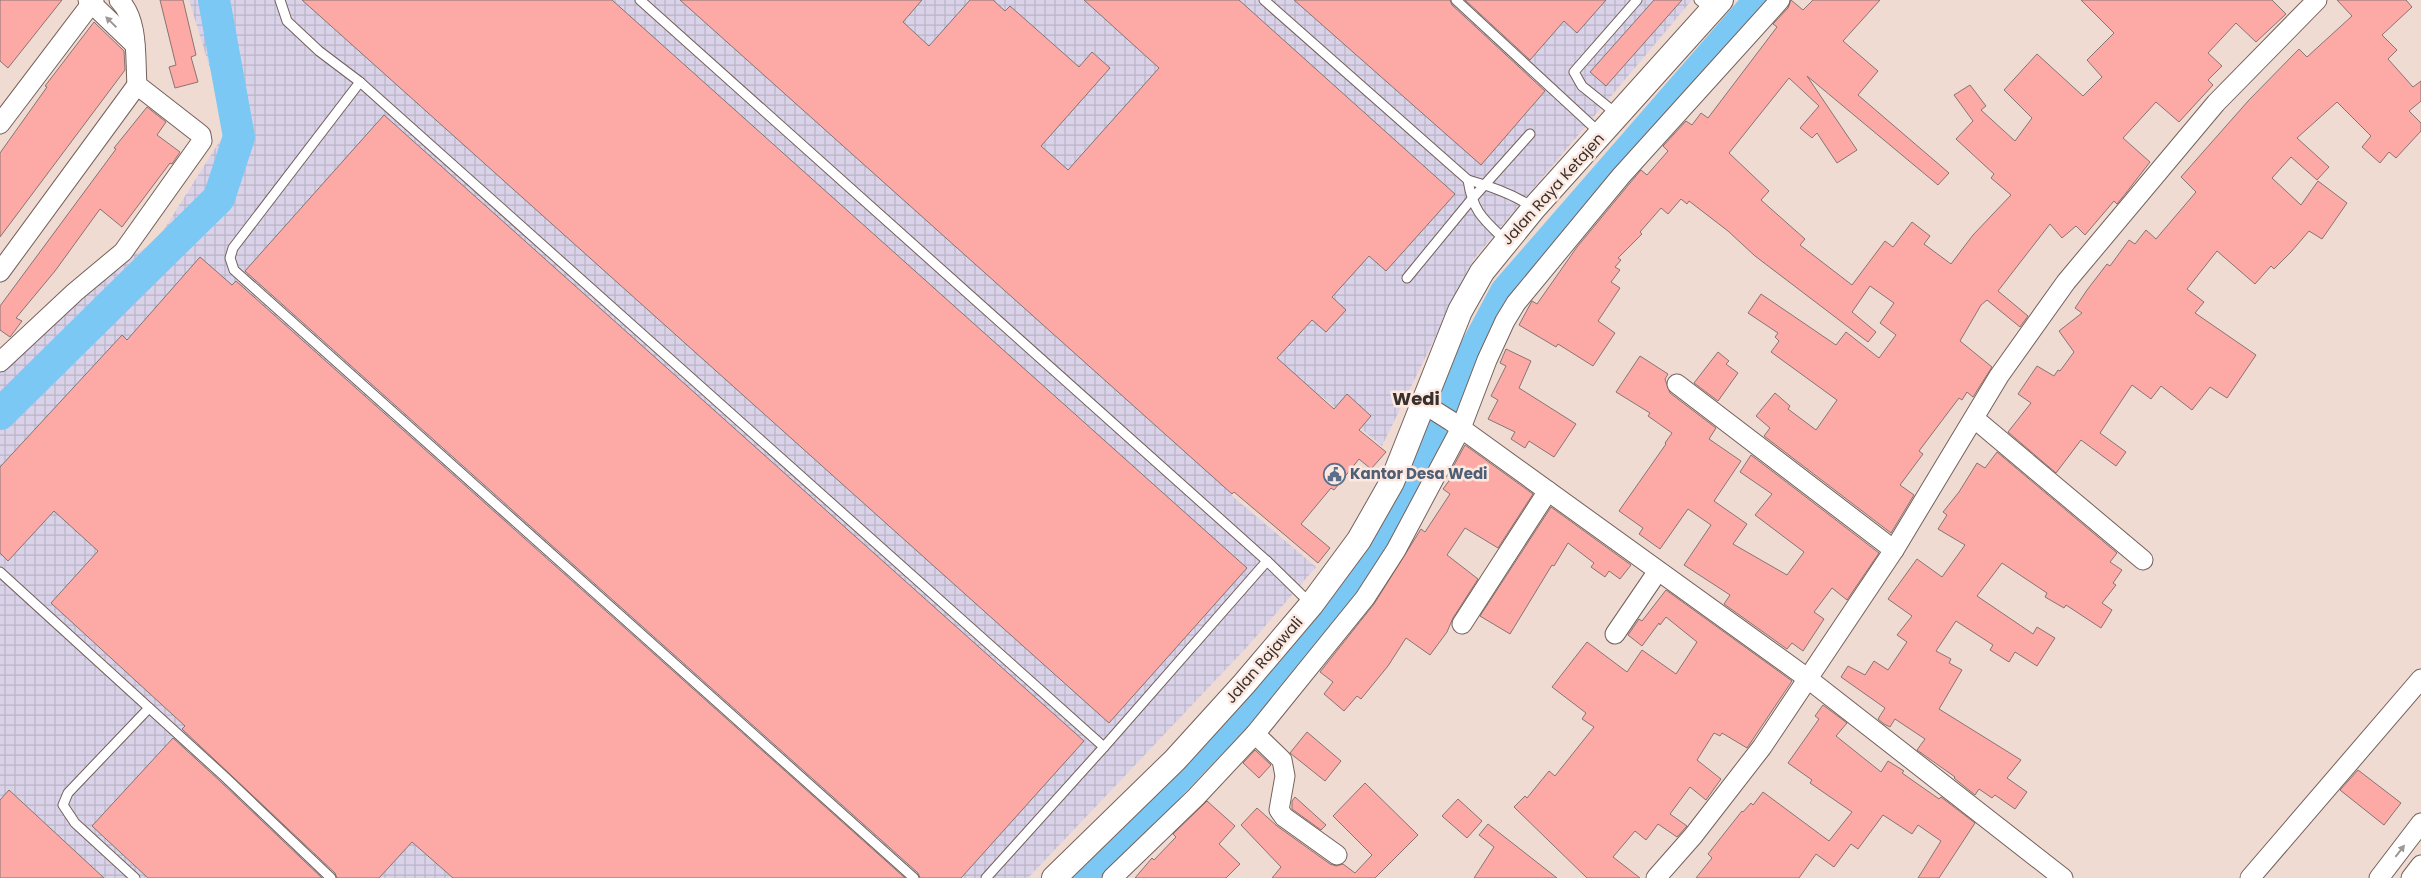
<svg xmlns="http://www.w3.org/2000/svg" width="2421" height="878" font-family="Poppins,sans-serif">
  <defs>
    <pattern id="industrial-grid" width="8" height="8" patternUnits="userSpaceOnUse" patternTransform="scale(1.25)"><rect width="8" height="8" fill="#d9d2e8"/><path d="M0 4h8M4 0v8" fill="none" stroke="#bbb5c7"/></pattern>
  </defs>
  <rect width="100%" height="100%" fill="#f0dbd2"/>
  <path fill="url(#industrial-grid)" d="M189 0H1692L1473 260 1382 446 1320 395 1231 495 1316 567 1247 647 1028 878H0V372L107 270 156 242 228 128Z"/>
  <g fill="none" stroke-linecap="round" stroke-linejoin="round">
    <g stroke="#7bc8f4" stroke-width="32">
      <path d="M0 414 219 198 239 137 214 0"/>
      <path d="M1081 878 1311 638 1372 543 1506 292 1760 0"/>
    </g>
  </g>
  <g fill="#fdaaa6" stroke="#887472">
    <path d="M0 0H62L8 68 0 61Z"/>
    <path d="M160 0H183L196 55 191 57 198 82 175 88 169 67 176 65Z"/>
    <path d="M302 0H612L1247 568 1109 723Z"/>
    <path d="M680 0H922L903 22 929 46 970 0H993L1005 11 1010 6 1079 67 1092 52 1110 68 1041 146 1068 170 1159 68 1084 0H1239L1455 194 1386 271 1369 256 1332 297 1346 310 1326 332 1312 320 1277 358 1334 409 1347 394 1371 416 1359 430 1386 452 1371 469 1359 459 1334 490 1331 488 1301 524 1330 548 1318 563 1234 492 1232 494Z"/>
    <path d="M1294 0H1450L1452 5 1545 91 1481 165Z"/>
    <path d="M1465 0H1606L1577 33 1564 21 1530 60Z"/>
    <path d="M1654 0H1682L1606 86 1590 72Z"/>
    <path d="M1791 0 1803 10 1813 0H1880L1843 41 1878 71 1858 95 1949 173 1938 185 1807 76 1857 150 1837 163 1817 133 1812 138 1800 128 1819 106 1789 78 1729 153 1769 191 1761 200 1805 239 1800 245 1852 285 1885 241 1893 247 1912 222 1930 236 1924 244 1951 264 1973 235 2011 195 1991 178 1994 174 1956 139 1973 121 1954 95 1970 85 1986 106 1981 110 2015 141 2032 118 2004 90 2037 54 2083 96 2102 77 2087 60 2114 33 2081 0H2272L2286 14 2256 42 2236 23 2208 53 2222 66 2208 80 2213 85 2179 122 2156 102 2123 138 2150 162 2126 193 2117 204 2114 201 2085 235 2076 226 2062 238 2050 224 1998 291 2028 316 2020 327 1987 300 1981 305 1960 341 1992 367 1973 397 1967 392 1962 400 1959 398 1919 451 1923 454 1900 485 1914 495 1891 533 1764 436 1770 428 1756 416 1775 393 1790 406 1788 409 1816 430 1837 400 1771 352 1779 341 1775 337 1778 333 1748 313 1761 294 1836 345 1846 332 1879 358 1896 335 1880 323 1894 303 1870 286 1852 312 1876 332 1868 342 1755 256 1728 231 1689 201 1687 204 1681 199 1668 214 1661 208 1640 232 1642 234 1618 258 1621 260 1615 267 1620 270 1611 282 1620 288 1598 321 1615 333 1593 366 1558 344 1556 347 1519 325 1532 301 1537 304 1577 247 1630 183 1641 170 1647 175 1668 151 1663 146 1686 121 1692 125 1701 113 1708 118 1777 27 1773 24 1788 8Z"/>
    <path d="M2337 0H2406L2412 7 2382 35 2397 50 2388 59 2413 87 2421 81V101L2409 111 2421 123V131L2396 158 2389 152 2380 163 2362 147 2371 136 2337 102 2297 138 2329 167 2317 180 2291 157 2272 178 2301 205 2318 181 2347 203 2322 239 2309 231 2291 252 2274 269 2271 266 2255 284 2217 251 2187 289 2204 302 2195 313 2256 355 2227 398 2210 387 2192 410 2161 386 2151 399 2132 385 2100 433 2126 452 2116 466 2081 440 2056 473 2008 432 2031 403 2018 394 2037 366 2054 376 2058 370 2060 371 2074 352 2059 331 2082 313 2075 308 2087 290 2107 264 2110 266 2129 240 2135 244 2146 230 2156 239 2196 192 2181 177 2249 100 2299 49 2307 57 2352 16Z"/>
    <path d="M94 22 124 51 125 70 0 237V153L47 87 45 86Z"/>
    <path d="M147 107 166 122 157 135 180 152 172 164 170 163 122 227 100 209 55 271 16 318 22 321 10 337 0 330V306L116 149 114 148Z"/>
    <path d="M384 115 1084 741 961 878H920L918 873 245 271Z"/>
    <path d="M200 257 232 285 236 281 905 878H453L412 842 379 878H337L335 873 182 729 185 726 51 603 98 551 54 511 8 561 0 553V467L122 335 127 340Z"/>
    <path d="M1506 349 1531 361 1519 388 1576 424 1554 457 1529 441 1525 448 1511 439 1515 432 1488 419 1498 400 1491 396 1506 366 1500 363Z"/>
    <path d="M1718 352 1729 361 1726 364 1738 373 1718 401 1694 383Z"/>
    <path d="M1640 356 1668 374 1665 379 1670 393 1716 428 1709 439 1741 461 1714 501 1747 524 1733 544 1787 575 1804 552 1755 515 1772 494 1740 472 1751 455 1879 553 1847 600 1832 588 1814 612 1824 619 1803 651 1792 643 1787 649 1724 604 1730 595 1684 565 1711 525 1688 509 1660 549 1639 534 1643 528 1619 511 1666 444 1665 443 1672 433 1648 416 1650 413 1616 392Z"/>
    <path d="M1465 445 1533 494 1498 548 1465 528 1447 555 1478 579 1453 618 1447 632 1430 655 1406 638 1388 666 1361 699 1357 696 1344 711 1324 694 1333 682 1320 672 1374 604 1421 529 1425 532 1450 494 1443 489 1457 470 1453 467Z"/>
    <path d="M1997 452 2117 553 2110 562 2122 570 2113 583 2116 585 2102 603 2112 610 2101 628 2066 605 2064 608 2045 597 2047 593 2002 563 1977 596 2033 634 2037 627 2055 638 2037 666 2015 652 2009 662 1990 650 1993 645 1956 621 1936 651 1951 659 1949 663 1962 670 1939 709 2021 760 2007 778 2027 792 2015 809 1995 795 1992 798 1979 789 1975 795 1954 778 1955 777 1917 750 1925 739 1895 719 1890 727 1884 724 1878 719 1885 708 1841 677 1848 666 1865 675 1874 661 1888 670 1907 642 1897 635 1912 616 1888 599 1917 559 1942 577 1965 545 1938 529 1947 515 1943 512 1959 492 1977 463 1985 468Z"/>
    <path d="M1551 507 1631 565 1620 579 1609 571 1605 577 1591 567 1594 563 1568 543 1554 566 1552 565 1510 634 1480 616Z"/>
    <path d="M1666 590 1792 681 1747 748 1722 733 1720 736 1714 733 1697 760 1721 779 1706 800 1690 787 1670 814 1687 826 1677 837 1658 824 1646 840 1635 831 1613 857 1640 878H1587L1514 807 1525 796 1527 798 1549 771 1555 776 1594 727 1582 719 1586 713 1552 687 1587 642 1627 672 1642 650 1676 674 1697 642 1666 617 1660 625 1659 623 1642 646 1628 635 1639 619 1642 621Z"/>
    <path d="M1823 705 1847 723 1836 736 1881 772 1888 761 1904 771 1902 773 1939 799 1941 797 1975 823 1939 878H1918L1941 841 1918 825 1912 834 1883 815 1858 849 1851 844 1834 867 1816 854 1799 878H1696L1712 858 1708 854 1742 811 1743 812 1751 803 1753 805 1763 792 1829 841 1852 812 1810 783 1812 780 1788 763 1819 719 1815 716Z"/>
    <path d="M1307 732 1341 761 1325 781 1290 753Z"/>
    <path d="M173 738 221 782 322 878H148L92 826Z"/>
    <path d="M1255 750 1271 765 1259 778 1243 763Z"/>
    <path d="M2358 770 2401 803 2384 825 2340 790Z"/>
    <path d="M1365 783 1418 835 1375 878H1272L1281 867 1241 825 1257 808 1277 826 1330 864 1336 866 1343 864 1355 873 1372 855 1333 816Z"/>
    <path d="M9 790 104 878H0V800Z"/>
    <path d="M1295 797 1326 825 1321 830 1292 809V801Z"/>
    <path d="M1458 799 1482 821 1467 838 1442 816Z"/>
    <path d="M1207 801 1235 826 1219 844 1240 864 1226 878H1135L1152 858 1154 860 1176 837 1173 834Z"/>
    <path d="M1488 824 1557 878H1474L1494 847 1479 835Z"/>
  </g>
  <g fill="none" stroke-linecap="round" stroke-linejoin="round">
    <defs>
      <g id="service">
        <path d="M280 0 287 21 319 51 360 82 1104 747"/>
        <path d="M640 0 1267 561 1311 604"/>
        <path d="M1264 0 1468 180C1490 186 1513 194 1532 207"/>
        <path d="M1456 0 1600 133"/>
        <path d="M1699 0 1711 10"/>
        <path d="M360 82 233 248 230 258 234 270 914 878"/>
        <path d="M1618 115 1582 86 1574 72 1637 0"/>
        <path d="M1468 180C1473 212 1483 219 1506 241"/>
        <path d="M1407 278 1471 200 1530 134"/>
        <path d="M0 572 225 777 331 878"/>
        <path d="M135 878 75 823 63 805 68 793 149 708"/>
        <path d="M986 878 1104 747 1267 561"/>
      </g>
      <g id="minor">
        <path d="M88 0 135 45"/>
        <path d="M0 124 94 0"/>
        <path d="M0 272 137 85"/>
        <path d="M0 362 75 292 123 252 202 141 201 135 196 131 137 85C135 57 139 20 119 0"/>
        <path d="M1677 384 1894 550"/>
        <path d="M1424 404 1451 421 1807 678 2063 878"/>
        <path d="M1975 419 2143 560"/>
        <path d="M1462 624 1548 491"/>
        <path d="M1615 634 1658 571"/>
        <path d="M1255 734 1282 760 1285 776 1279 810 1284 817 1337 855"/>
        <path d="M1112 878 1196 797 1255 734 1365 598 1396 550 1461 428 1487 360 1505 321 1516 303 1621 176 1780 0"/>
        <path d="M1656 878 1693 836 1762 747 1894 550 1999 376 2066 282 2216 103 2317 0"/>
        <path d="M2250 878 2421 679"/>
        <path d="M2379 878 2421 823"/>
        <path d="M2411 878 2421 865"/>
      </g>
      <path id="tertiary" d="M1054 878 1175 760 1244 684 1311 605 1359 540 1392 482 1460 311 1482 272 1534 208 1721 0"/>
    </defs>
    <use href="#service" stroke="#74615a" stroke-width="11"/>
    <use href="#minor" stroke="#74615a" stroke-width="21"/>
    <use href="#tertiary" stroke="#74615a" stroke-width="26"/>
    <use href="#service" stroke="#fff" stroke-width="9"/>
    <use href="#minor" stroke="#fff" stroke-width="19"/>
    <use href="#tertiary" stroke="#fff" stroke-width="24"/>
  </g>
  <defs><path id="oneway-solid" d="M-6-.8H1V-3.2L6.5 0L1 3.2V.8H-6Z" transform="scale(1.25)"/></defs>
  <g fill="#9c9896">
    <use href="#oneway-solid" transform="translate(111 22) rotate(-136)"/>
    <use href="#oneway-solid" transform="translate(2400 851) rotate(-52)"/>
  </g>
  <defs>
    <symbol id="civic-ring" viewBox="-11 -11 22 22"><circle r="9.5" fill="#fde8e0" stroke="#5c6f8a" stroke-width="1.5"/><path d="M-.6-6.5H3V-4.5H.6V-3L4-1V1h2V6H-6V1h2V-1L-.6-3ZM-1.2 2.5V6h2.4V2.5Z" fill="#5c6f8a"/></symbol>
  </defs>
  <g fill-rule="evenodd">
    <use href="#civic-ring" x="1322" y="462" width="25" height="25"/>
  </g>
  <g text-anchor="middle" stroke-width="5" stroke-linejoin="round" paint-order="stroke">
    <g font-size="15" fill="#38302c" stroke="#fde8e0">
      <text transform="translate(1553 189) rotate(-48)" y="5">Jalan Raya Ketajen</text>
      <text transform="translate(1264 660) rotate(-49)" y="5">Jalan Rajawali</text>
    </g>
    <g font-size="15" font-weight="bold" fill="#4e5e75" stroke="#fde8e0" text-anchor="start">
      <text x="1350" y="479">Kantor Desa Wedi</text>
    </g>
    <g font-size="18" font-weight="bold" fill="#38302c" stroke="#fde8e0">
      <text x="1416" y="405">Wedi</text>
    </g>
  </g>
</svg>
